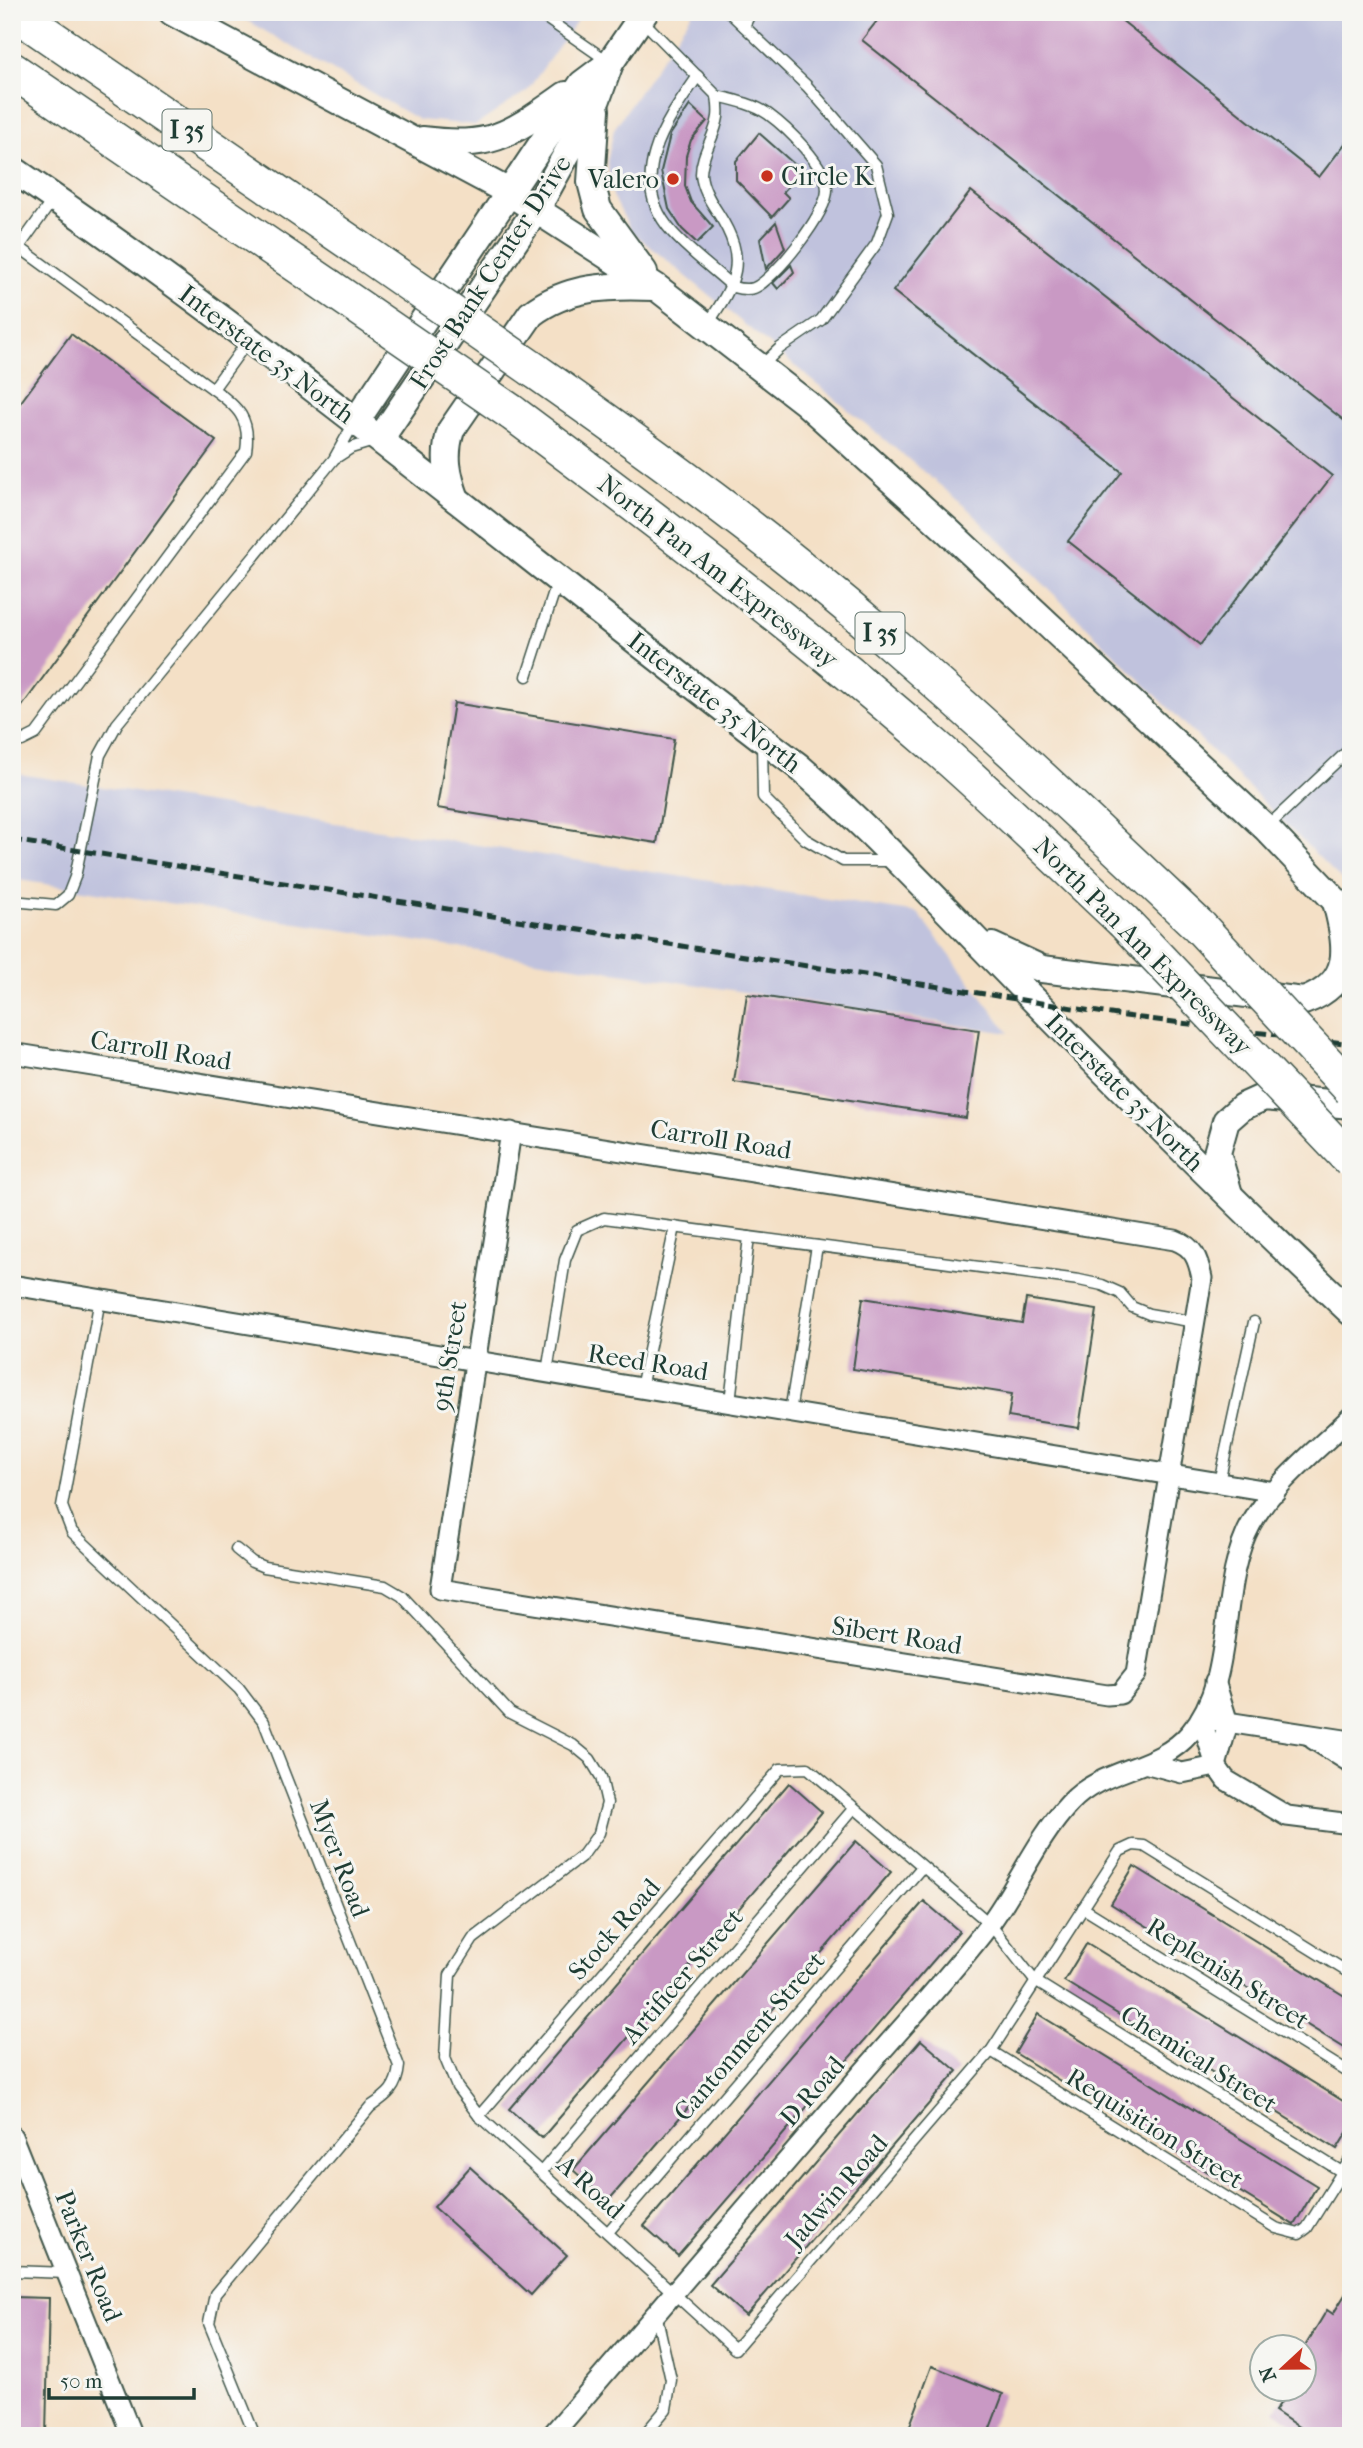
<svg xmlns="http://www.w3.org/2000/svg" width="1363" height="2448" font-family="'IM FELL French Canon',serif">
  <rect width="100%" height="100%" fill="#f6f6f2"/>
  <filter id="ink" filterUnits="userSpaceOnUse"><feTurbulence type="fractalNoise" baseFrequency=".0143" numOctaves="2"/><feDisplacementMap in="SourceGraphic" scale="14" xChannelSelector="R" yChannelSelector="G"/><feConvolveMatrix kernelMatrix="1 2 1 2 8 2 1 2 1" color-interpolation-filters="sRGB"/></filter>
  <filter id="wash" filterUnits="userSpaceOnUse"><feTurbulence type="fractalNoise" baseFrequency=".00686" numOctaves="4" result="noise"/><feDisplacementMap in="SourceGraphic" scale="28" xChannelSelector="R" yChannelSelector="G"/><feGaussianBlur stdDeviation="1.57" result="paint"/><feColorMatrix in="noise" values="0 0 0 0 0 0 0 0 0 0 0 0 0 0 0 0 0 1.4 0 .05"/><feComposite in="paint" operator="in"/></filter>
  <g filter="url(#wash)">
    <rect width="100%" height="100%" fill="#f4e0c6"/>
    <g fill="#c0c2dd">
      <path d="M232 12H583L527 91 476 125 419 120Z"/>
      <path d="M693 12H1351V889L964 505 631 231 613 196 607 162 614 129Z"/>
      <path d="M12 773 918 913 1009 1033 12 879Z"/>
    </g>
    <g id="blocks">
      <g fill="#c999c4">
        <path d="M884 12H1111L1319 177 1351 136V426L862 40Z"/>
        <path d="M690 105 707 121 691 140 686 156 685 186 691 202 713 227 697 243 682 229 669 209 661 171 670 135Z"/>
        <path d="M759 133 802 171 783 192 789 198 772 217 736 180V161Z"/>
        <path d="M971 191 1332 476 1200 645 1068 541 1122 472 893 291Z"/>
        <path d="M776 222 785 248 766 269 760 239Z"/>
        <path d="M791 265 794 272 778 289 773 283Z"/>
        <path d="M71 334 216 441 12 720V414Z"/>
        <path d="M454 703 674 739 657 843 437 808Z"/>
        <path d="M747 994 979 1030 966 1118 734 1082Z"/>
        <path d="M863 1298 1022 1323 1026 1299 1097 1310 1079 1428 1008 1417 1012 1394 853 1369Z"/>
        <path d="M789 1783 822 1812 542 2138 509 2109Z"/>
        <path d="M856 1841 891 1872 608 2201 573 2170Z"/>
        <path d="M1134 1866 1351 2000V2052L1111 1904Z"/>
        <path d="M924 1901 959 1931 678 2256 644 2226Z"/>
        <path d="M1087 1943 1351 2106V2126L1337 2149 1064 1981Z"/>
        <path d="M1038 2014 1317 2186 1294 2225 1015 2053Z"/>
        <path d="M921 2040 957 2071 746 2316 710 2285Z"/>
        <path d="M470 2167 567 2255 531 2295 434 2207Z"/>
        <path d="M1351 2285V2436H1312L1275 2411 1290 2389H1304V2348L1327 2310 1333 2314Z"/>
        <path d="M12 2297 49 2298 46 2436H12Z"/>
        <path d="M932 2366 1003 2394 987 2436H906Z"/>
      </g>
    </g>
  </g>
  <g filter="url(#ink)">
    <use href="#blocks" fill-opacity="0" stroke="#3f554a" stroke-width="2"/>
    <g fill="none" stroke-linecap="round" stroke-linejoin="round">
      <defs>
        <g id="service">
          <path d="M537 12 609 62"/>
          <path d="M729 12 807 86 876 165 888 213 877 243 821 320 780 348 760 367"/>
          <path d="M641 19 717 96C718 103 719 110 718 117 715 137 701 154 701 174 702 188 710 201 718 213 749 261 736 282 707 325"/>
          <path d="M744 26 751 12"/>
          <path d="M698 76C665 123 625 179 672 232 690 252 713 269 733 287 740 289 747 290 754 288 774 280 827 213 827 190 827 166 786 127 768 114 754 104 734 100 717 96"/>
          <path d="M52 201 19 247 213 389 247 342"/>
          <path d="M12 243 19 247 12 256"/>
          <path d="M337 457 351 448 374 441"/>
          <path d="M527 676 557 583"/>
          <path d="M12 740 22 741 36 734 246 451C251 419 238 407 213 389"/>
          <path d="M762 743 763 797 805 839 843 861H892"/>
          <path d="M1266 828 1351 748"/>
          <path d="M12 901 56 905 68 895 75 877 100 755 117 724 334 459 354 423"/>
          <path d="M100 1299 62 1506 72 1532 239 1689 264 1722 399 2066C397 2088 388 2095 370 2107L215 2294 209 2323 255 2436"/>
          <path d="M547 1372 565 1260 577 1230 604 1218 1079 1280 1102 1285 1120 1293 1132 1307 1149 1314 1195 1322"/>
          <path d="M641 1388 675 1227"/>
          <path d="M730 1402 749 1237"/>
          <path d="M790 1412 817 1246"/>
          <path d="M1219 1482 1254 1322"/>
          <path d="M236 1549 252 1562 264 1567 385 1586 402 1596 510 1713 573 1745 590 1759 601 1777 607 1803 599 1833 583 1855 473 1939 450 1975 445 2058 457 2087 479 2116 735 2349 991 2051 1120 1851 1133 1845 1144 1846 1351 1974"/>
          <path d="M1083 1908 1351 2074"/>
          <path d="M991 2051 1276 2228 1299 2234 1307 2228 1351 2158"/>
          <path d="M479 2116 780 1769 808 1768 990 1924 1035 1981 1342 2172"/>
          <path d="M542 2171 854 1808"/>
          <path d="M609 2231 922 1867"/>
          <path d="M12 2271 67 2273"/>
          <path d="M643 2436 666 2409 671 2380 656 2313"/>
        </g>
        <g id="minor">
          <path d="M12 1053 1175 1240C1194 1247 1198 1259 1202 1278L1136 1674 1120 1694 1107 1695 440 1589 511 1132"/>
          <path d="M12 1285 1275 1492"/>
          <path d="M1313 1739 1351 1763"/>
          <path d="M1351 1741 1201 1718 1216 1766 1226 1780 1287 1816 1351 1824"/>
          <path d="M1148 1764 1182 1773 1216 1766 1228 1723 1215 1681"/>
          <path d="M12 2136 132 2436"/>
          <path d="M551 2436C649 2321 747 2206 846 2092 893 2036 945 1983 989 1925 1018 1886 1037 1838 1070 1803 1103 1767 1158 1771 1190 1733 1238 1677 1216 1588 1251 1524 1274 1483 1317 1450 1351 1417"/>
        </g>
        <g id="secondary">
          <path d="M172 12 507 191 656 287 806 403 949 532 1266 828 1351 917"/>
          <path d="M596 110 591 182 598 209 644 272"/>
          <path d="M422 140C493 149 509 135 566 95"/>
          <path d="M12 169C284 354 536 567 798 766 883 840 959 924 1038 1004 1141 1109 1244 1212 1351 1312"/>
          <path d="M356 421 582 84 610 63"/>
          <path d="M380 439 536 210 597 99 610 63 645 12"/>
          <path d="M456 499C447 475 443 455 451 430L531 314C567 286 610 285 654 287"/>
          <path d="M992 946 1042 969 1304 1001C1354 983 1348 946 1336 902"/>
          <path d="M1229 1194 1217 1153 1226 1121 1242 1107 1264 1097 1351 1105"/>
        </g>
        <g id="motorway">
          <path d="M14 12 358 248"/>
          <path d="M12 70 328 286"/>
          <path d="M534 370C654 454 773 541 884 637 992 730 1096 829 1200 927"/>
          <path d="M511 412C656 520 800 629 936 747 1000 803 1061 863 1123 921"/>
        </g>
      </defs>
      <use href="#service" stroke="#3f554a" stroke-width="13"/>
      <use href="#minor" stroke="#3f554a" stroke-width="23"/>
      <use href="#secondary" stroke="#3f554a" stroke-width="30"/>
      <use href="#motorway" stroke="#3f554a" stroke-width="38"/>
      <use href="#service" stroke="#fff" stroke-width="10"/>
      <use href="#minor" stroke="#fff" stroke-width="19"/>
      <use href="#secondary" stroke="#fff" stroke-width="26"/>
      <use href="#motorway" stroke="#fff" stroke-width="35"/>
      <path stroke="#1f3d34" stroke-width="5" stroke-dasharray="10 5" stroke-linecap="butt" d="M12 840 1117 1015 1351 1044"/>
      <defs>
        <g id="motorway-bridge">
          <path d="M358 248 534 370"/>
          <path d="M328 286 511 412"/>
          <path d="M1123 921 1351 1161"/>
          <path d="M1200 927 1351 1089"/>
        </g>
      </defs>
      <use href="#motorway-bridge" stroke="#3f554a" stroke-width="38" stroke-linecap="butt"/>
      <use href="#motorway-bridge" stroke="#fff" stroke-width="35"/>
    </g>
  </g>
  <g fill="#c8321e" stroke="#f6f6f2" stroke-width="2.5">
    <circle cx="767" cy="176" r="7"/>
    <circle cx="673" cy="179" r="7"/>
  </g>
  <g text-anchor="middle" stroke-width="6" stroke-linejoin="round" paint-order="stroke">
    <g fill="#f6f6f2" stroke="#60746d" stroke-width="2">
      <rect x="162.5" y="109.5" width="49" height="41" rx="5"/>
      <rect x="855.5" y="612.5" width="49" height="41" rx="5"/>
    </g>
    <g font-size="24" font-weight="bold" fill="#1f3d34">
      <text x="187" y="138">I 35</text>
      <text x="880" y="641">I 35</text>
    </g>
    <g font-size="26" fill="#1f3d34" stroke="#f6f6f2" text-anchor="start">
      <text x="781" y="185">Circle K</text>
      <text x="659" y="188" text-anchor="end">Valero</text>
    </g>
    <g font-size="26" fill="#1f3d34" stroke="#f6f6f2">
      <text transform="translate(490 272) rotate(-57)" y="9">Frost Bank Center Drive</text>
      <text transform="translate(267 354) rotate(37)" y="9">Interstate 35 North</text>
      <text transform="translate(718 571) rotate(38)" y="9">North Pan Am Expressway</text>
      <text transform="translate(715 702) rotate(38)" y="9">Interstate 35 North</text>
      <text transform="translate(1143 946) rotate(45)" y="9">North Pan Am Expressway</text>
      <text transform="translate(161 1050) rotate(9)" y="9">Carroll Road</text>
      <text transform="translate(1125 1092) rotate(45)" y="9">Interstate 35 North</text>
      <text transform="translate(721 1139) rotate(9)" y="9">Carroll Road</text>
      <text transform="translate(449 1356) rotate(-81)" y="9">9th Street</text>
      <text transform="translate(648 1362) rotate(9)" y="9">Reed Road</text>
      <text transform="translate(897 1635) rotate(9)" y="9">Sibert Road</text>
      <text transform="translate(340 1858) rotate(69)" y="9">Myer Road</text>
      <text transform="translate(614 1929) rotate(-49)" y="9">Stock Road</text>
      <text transform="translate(1228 1973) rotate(32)" y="9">Replenish Street</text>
      <text transform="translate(682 1976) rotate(-49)" y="9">Artificer Street</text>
      <text transform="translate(749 2036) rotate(-49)" y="9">Cantonment Street</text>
      <text transform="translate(1199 2059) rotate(32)" y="9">Chemical Street</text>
      <text transform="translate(812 2091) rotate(-49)" y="9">D Road</text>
      <text transform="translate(1155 2128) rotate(32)" y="9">Requisition Street</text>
      <text transform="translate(591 2187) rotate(42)" y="9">A Road</text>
      <text transform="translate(836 2191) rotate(-49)" y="9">Jadwin Road</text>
      <text transform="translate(89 2256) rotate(68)" y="9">Parker Road</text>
    </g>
  </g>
  <rect width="1363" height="2448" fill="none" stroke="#f6f6f2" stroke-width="42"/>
  <g transform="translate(1283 2368) rotate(248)"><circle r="33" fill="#f6f6f2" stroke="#a0aca6" stroke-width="2"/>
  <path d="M0-5L12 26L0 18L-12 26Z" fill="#c8321e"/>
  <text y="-10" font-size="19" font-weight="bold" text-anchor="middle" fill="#1f3d34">N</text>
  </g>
  <path d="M49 2388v10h145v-10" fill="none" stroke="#1f3d34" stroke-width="3.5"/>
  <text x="60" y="2388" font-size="21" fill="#1f3d34" stroke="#f6f6f2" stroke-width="5" paint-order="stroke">50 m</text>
</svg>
